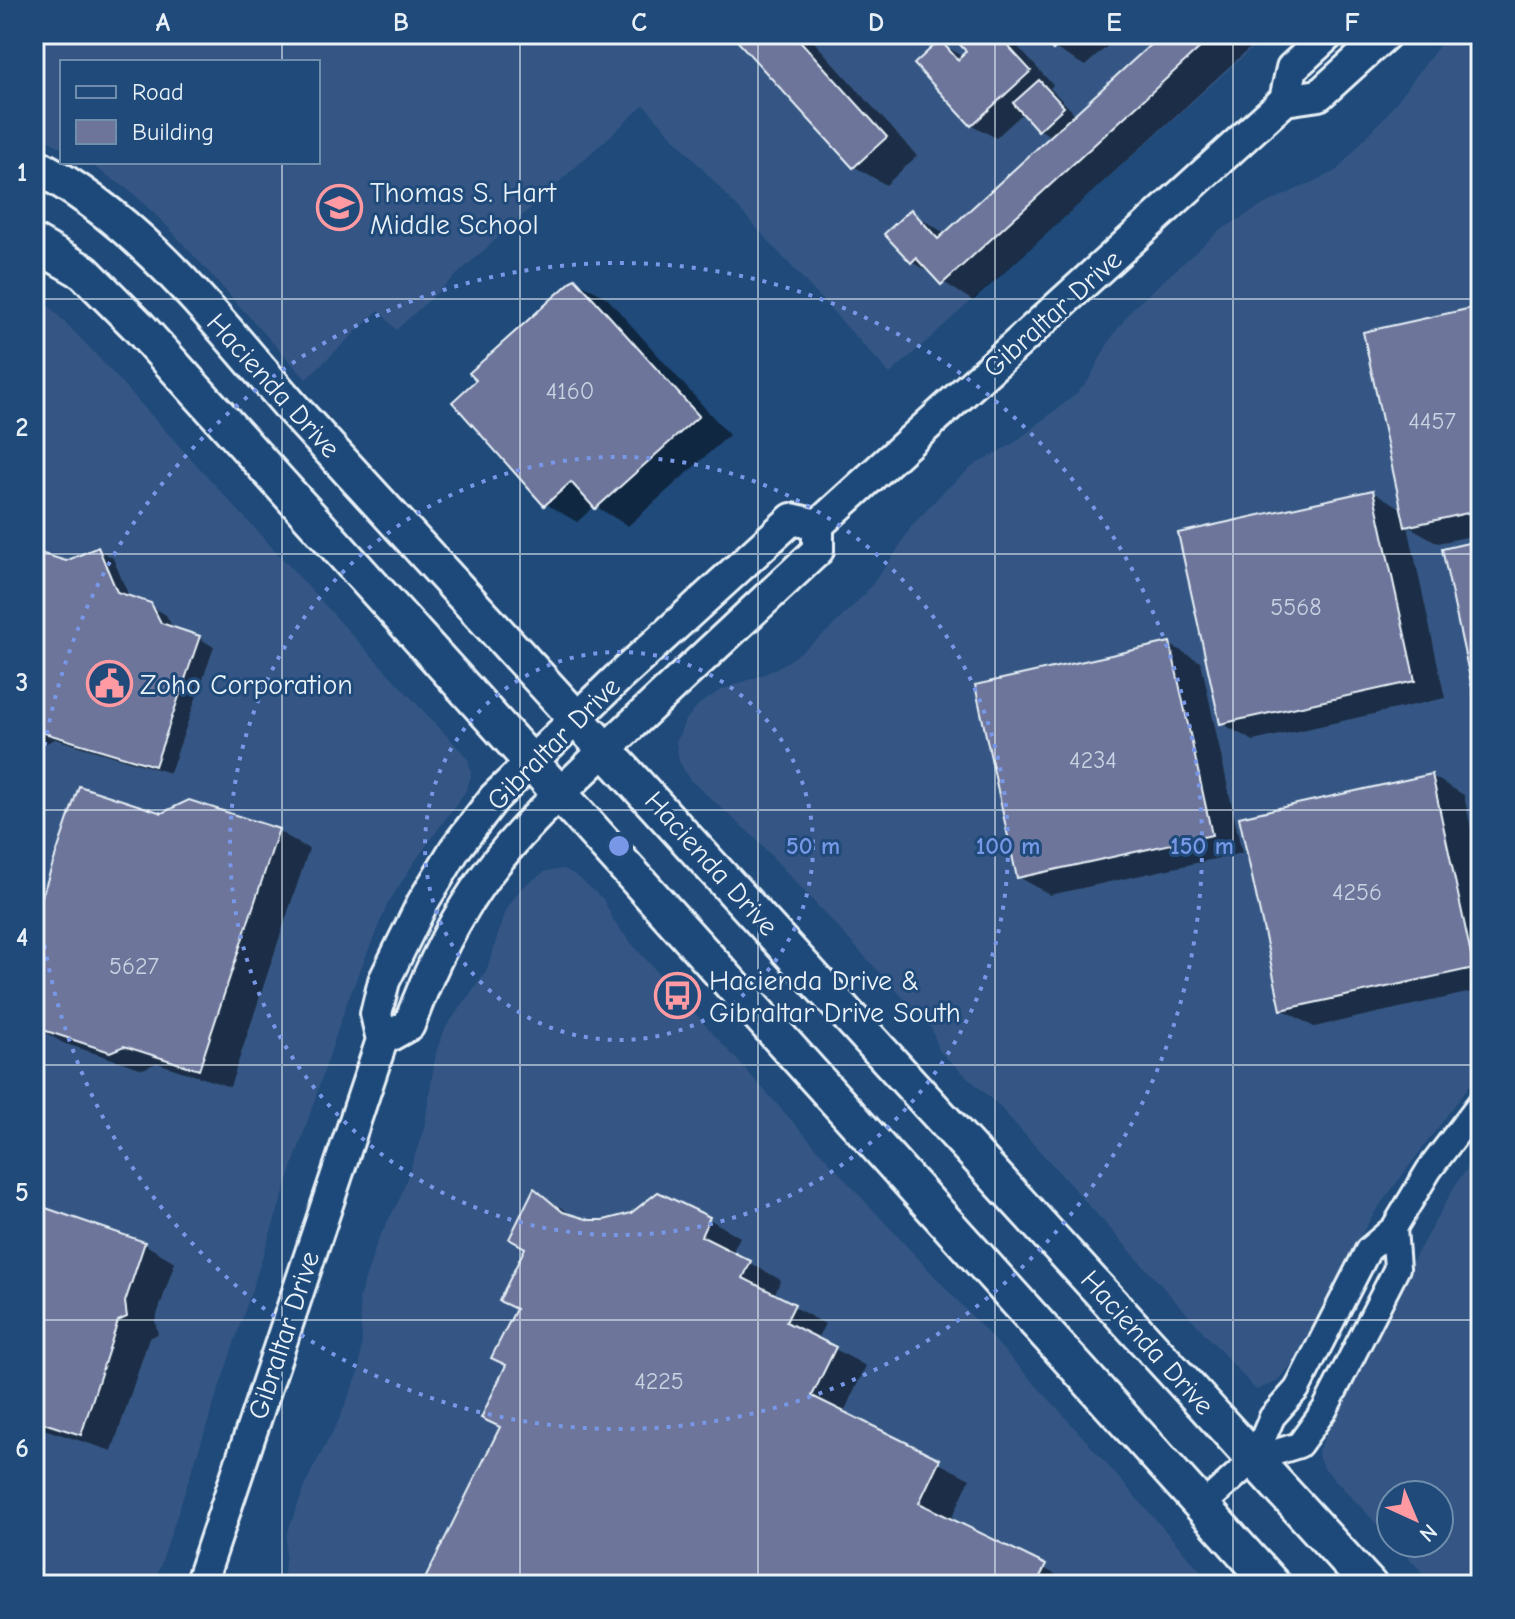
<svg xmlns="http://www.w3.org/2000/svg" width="1515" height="1619" font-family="'Comic Neue',sans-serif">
  <rect width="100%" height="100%" fill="#1f4a7a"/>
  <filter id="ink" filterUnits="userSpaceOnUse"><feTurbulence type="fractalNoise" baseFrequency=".0125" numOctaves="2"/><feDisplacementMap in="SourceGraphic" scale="16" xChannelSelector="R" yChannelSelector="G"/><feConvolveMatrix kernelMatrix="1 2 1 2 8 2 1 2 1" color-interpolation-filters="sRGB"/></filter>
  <g filter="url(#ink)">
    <g fill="#365784">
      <path d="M34 34H1268L890 374 644 105 396 330 379 310 306 379 165 224 132 192 87 162H318V62H62V148L34 133Z"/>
      <path d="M1448 34H1481V1070L1374 1213 1337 1277 1293 1363 1276 1382 1256 1390 999 1106 939 1051 932 1029 752 835 689 779 679 761 676 742 685 721 698 705 721 690 765 674 789 661 828 631 865 594 894 555 911 527 943 492 973 466 1014 443 1076 394 1088 381 1110 340 1132 309 1219 231 1265 204 1336 171 1388 113Z"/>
      <path d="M34 291 87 345 354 637 461 751 469 761 471 776 465 792 413 864 388 903 347 1002 154 1585H34Z"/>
      <path d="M564 869 577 876 603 899 615 923 632 944 861 1197 1059 1410 1213 1585H283L287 1533 310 1474 338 1422 359 1372 362 1340 359 1298 378 1240 400 1198 424 1129 436 1052 446 1027 486 972 506 910 522 887 546 871Z"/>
      <path d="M1481 1149V1585H1434L1395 1543H1439V1495H1391V1539L1324 1468 1319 1459 1318 1451 1411 1264 1456 1184Z"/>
    </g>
    <g fill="#0007">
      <path d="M734 34H807L917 156 886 185 855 167Z"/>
      <path d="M953 34H1006L1053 85 1050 88 1076 115 1165 34H1265L973 301 912 262 911 212 946 234 1052 137 1039 129 1024 112 996 138 972 125 940 43 964 57 969 51Z"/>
      <path d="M1041 34H1121L1085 66 1054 48Z"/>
      <path d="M575 280 607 298 729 435 628 526 595 506 577 522 546 504Z"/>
      <path d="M1481 308V534L1438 543 1408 526 1445 698 1253 741 1221 723 1373 492 1403 509Z"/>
      <path d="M97 549 113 558 130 599 150 605 166 615 174 630 199 638 214 647 170 773 55 739 34 749V553L66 564Z"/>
      <path d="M1169 644 1201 662 1242 853 1050 895 1019 877Z"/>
      <path d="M1432 776 1464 795 1481 875V990L1314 1027 1282 1009Z"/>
      <path d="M190 802 278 831 309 849 230 1087 157 1063 143 1069 63 1043 34 1026V927L162 816Z"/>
      <path d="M535 1191 576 1217 593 1222 709 1219 740 1237 732 1253 781 1280 774 1296 825 1324 817 1339 866 1366 843 1414 970 1479 951 1520 1076 1585H424L502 1428Z"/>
      <path d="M34 1206 144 1244 175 1262 155 1321 158 1334 149 1338 112 1451 34 1426Z"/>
    </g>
    <g fill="#6d759b" stroke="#e8f1f8" stroke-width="2">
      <path d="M731 34H794L887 137 853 168Z"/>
      <path d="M950 34H997L1031 71 971 126 914 64 940 40 958 60 966 51Z"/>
      <path d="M1038 34H1070L1053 50Z"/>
      <path d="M1162 34H1215L941 285 916 258 911 263 884 234 911 209 938 239Z"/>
      <path d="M1039 80 1064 107 1038 131 1013 103Z"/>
      <path d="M575 278 699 416 595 509 571 482 544 506 452 402 476 380 469 373Z"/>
      <path d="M1481 306V510L1405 527 1363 332Z"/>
      <path d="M1373 490 1415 681 1220 724 1178 533Z"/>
      <path d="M1481 540V729L1442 549Z"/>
      <path d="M98 547 117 592 151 603 161 623 200 636 155 766 38 731 34 734V551L66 561Z"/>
      <path d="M1170 642 1212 835 1017 878 975 685Z"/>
      <path d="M1432 774 1474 968 1281 1010 1239 817Z"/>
      <path d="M79 786 162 813 189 800 279 829 199 1070 124 1046 110 1052 34 1027V920Z"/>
      <path d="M534 1188 563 1212 590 1220H604L631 1213 658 1192 710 1217 701 1236 751 1261 743 1278 795 1304 786 1322 836 1347 812 1396 940 1459 919 1503 1046 1565 1036 1585H422L500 1427 481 1418 506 1365 491 1358 516 1309 499 1301 525 1248 509 1239Z"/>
      <path d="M34 1204 145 1242 125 1302 127 1317 118 1321 81 1435 34 1420Z"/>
    </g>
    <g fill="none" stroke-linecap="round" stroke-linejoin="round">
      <defs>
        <g id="minor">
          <path d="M1254 1459 1272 1417 1297 1389 1368 1250 1394 1228 1429 1170 1481 1102"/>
          <path d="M1202 1506 1254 1459 1299 1445 1325 1409 1397 1268 1394 1228"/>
        </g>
        <g id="tertiary">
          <path d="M1285 100 1292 68 1329 34"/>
          <path d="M382 1040 409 1025C428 973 454 918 487 874 521 828 564 790 605 750 675 683 747 617 818 550V525L1285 100 1319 95 1386 34"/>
          <path d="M200 1585 382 1040 376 1014 384 981 423 902 455 849 494 798 618 678 792 519 818 525"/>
        </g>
        <g id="secondary">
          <path d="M34 165C141 220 217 322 295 411L1369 1585"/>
          <path d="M34 243 84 272 138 326C518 744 893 1167 1273 1585"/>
        </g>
      </defs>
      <use href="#minor" stroke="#e8f1f8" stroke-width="30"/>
      <use href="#tertiary" stroke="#e8f1f8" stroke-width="36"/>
      <use href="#secondary" stroke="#e8f1f8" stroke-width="40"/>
      <use href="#minor" stroke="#1f4a7a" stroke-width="24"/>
      <use href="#tertiary" stroke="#1f4a7a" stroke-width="30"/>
      <use href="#secondary" stroke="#1f4a7a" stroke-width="34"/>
    </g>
  </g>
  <path fill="none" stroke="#e8f1f8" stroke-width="2" stroke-opacity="0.55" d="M282 34V62M520 34V1585M758 34V1585M995 34V1585M1233 34V1585M282 162V1585M34 299H1481M34 554H1481M34 810H1481M34 1065H1481M34 1320H1481"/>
  <g fill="none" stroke="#7897e6" stroke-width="4" stroke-dasharray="4 8">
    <circle cx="619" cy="846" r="194"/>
    <circle cx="619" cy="846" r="389"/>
    <circle cx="619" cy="846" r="583"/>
  </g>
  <defs>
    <symbol id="school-ring" viewBox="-11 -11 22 22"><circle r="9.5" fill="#1f4a7a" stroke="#ff9aa2" stroke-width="1.5"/><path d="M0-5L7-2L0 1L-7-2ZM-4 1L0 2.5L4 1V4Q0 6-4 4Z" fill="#ff9aa2"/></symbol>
    <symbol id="civic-ring" viewBox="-11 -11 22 22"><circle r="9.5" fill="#1f4a7a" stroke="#ff9aa2" stroke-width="1.5"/><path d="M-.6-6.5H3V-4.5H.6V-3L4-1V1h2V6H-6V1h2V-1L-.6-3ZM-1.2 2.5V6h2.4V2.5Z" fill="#ff9aa2"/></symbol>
    <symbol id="bus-ring" viewBox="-11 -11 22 22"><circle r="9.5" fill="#1f4a7a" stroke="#ff9aa2" stroke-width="1.5"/><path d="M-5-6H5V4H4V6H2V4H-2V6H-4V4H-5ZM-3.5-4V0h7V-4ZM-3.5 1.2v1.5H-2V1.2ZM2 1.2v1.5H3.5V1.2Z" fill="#ff9aa2"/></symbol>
  </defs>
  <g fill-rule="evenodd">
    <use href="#school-ring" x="314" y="182" width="51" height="51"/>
    <use href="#civic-ring" x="84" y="658" width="51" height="51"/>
    <use href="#bus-ring" x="652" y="970" width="51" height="51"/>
  </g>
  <g text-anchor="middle" stroke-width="6" stroke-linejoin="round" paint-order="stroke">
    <g font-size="24" fill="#c9d2e1">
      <text x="570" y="399">4160</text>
      <text x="1432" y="429">4457</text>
      <text x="1296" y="615">5568</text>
      <text x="1093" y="768">4234</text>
      <text x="1357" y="900">4256</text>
      <text x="134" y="974">5627</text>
      <text x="659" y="1389">4225</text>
    </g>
    <g font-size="28" fill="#e8f1f8" stroke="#1f4a7a" text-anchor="start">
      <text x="370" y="202">Thomas S. Hart<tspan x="370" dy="32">Middle School</tspan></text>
      <text x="140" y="694">Zoho Corporation</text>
      <text x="709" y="990">Hacienda Drive &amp;<tspan x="709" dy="32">Gibraltar Drive South</tspan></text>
    </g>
    <g font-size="28" fill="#e8f1f8" stroke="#1f4a7a">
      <text transform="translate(1052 313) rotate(-42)" y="10">Gibraltar Drive</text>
      <text transform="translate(274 385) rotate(48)" y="10">Hacienda Drive</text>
      <text transform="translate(553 743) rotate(-45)" y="10">Gibraltar Drive</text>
      <text transform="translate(712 863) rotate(48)" y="10">Hacienda Drive</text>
      <text transform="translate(283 1335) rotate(-72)" y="10">Gibraltar Drive</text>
      <text transform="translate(1148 1342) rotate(48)" y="10">Hacienda Drive</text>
    </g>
  </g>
  <circle cx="619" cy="846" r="12" fill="#7897e6" stroke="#1f4a7a" stroke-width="4"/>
  <g font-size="24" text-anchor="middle" font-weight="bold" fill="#7897e6" stroke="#1f4a7a" stroke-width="6" stroke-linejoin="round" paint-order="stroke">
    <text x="813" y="854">50 m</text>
    <text x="1008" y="854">100 m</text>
    <text x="1202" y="854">150 m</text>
  </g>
  <rect width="1515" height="1619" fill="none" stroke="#1f4a7a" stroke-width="88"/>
  <rect x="60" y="60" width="260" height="104" fill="#1f4a7a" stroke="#6f8dac" stroke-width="2"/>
  <rect x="76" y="86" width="40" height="12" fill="#1f4a7a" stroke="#6f8dac" stroke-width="2"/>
  <text x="132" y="100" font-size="24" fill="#e8f1f8">Road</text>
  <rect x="76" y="120" width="40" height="24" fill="#6d759b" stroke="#6f8dac" stroke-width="2"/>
  <text x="132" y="140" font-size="24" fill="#e8f1f8">Building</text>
  <g transform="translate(1415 1519) rotate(136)"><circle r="38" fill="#1f4a7a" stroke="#6f8dac" stroke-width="2"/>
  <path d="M0-6L14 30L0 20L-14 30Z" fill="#ff9aa2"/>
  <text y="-12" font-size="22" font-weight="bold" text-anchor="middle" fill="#e8f1f8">N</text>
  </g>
  <rect x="44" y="44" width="1427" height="1531" fill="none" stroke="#e8f1f8" stroke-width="3"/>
  <g font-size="26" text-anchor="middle" font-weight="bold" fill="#e8f1f8">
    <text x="163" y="31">A</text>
    <text x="401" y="31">B</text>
    <text x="639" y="31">C</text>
    <text x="876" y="31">D</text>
    <text x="1114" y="31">E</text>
    <text x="1352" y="31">F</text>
    <text x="22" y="181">1</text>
    <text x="22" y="436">2</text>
    <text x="22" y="691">3</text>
    <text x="22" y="946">4</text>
    <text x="22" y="1201">5</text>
    <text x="22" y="1457">6</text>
  </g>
</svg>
